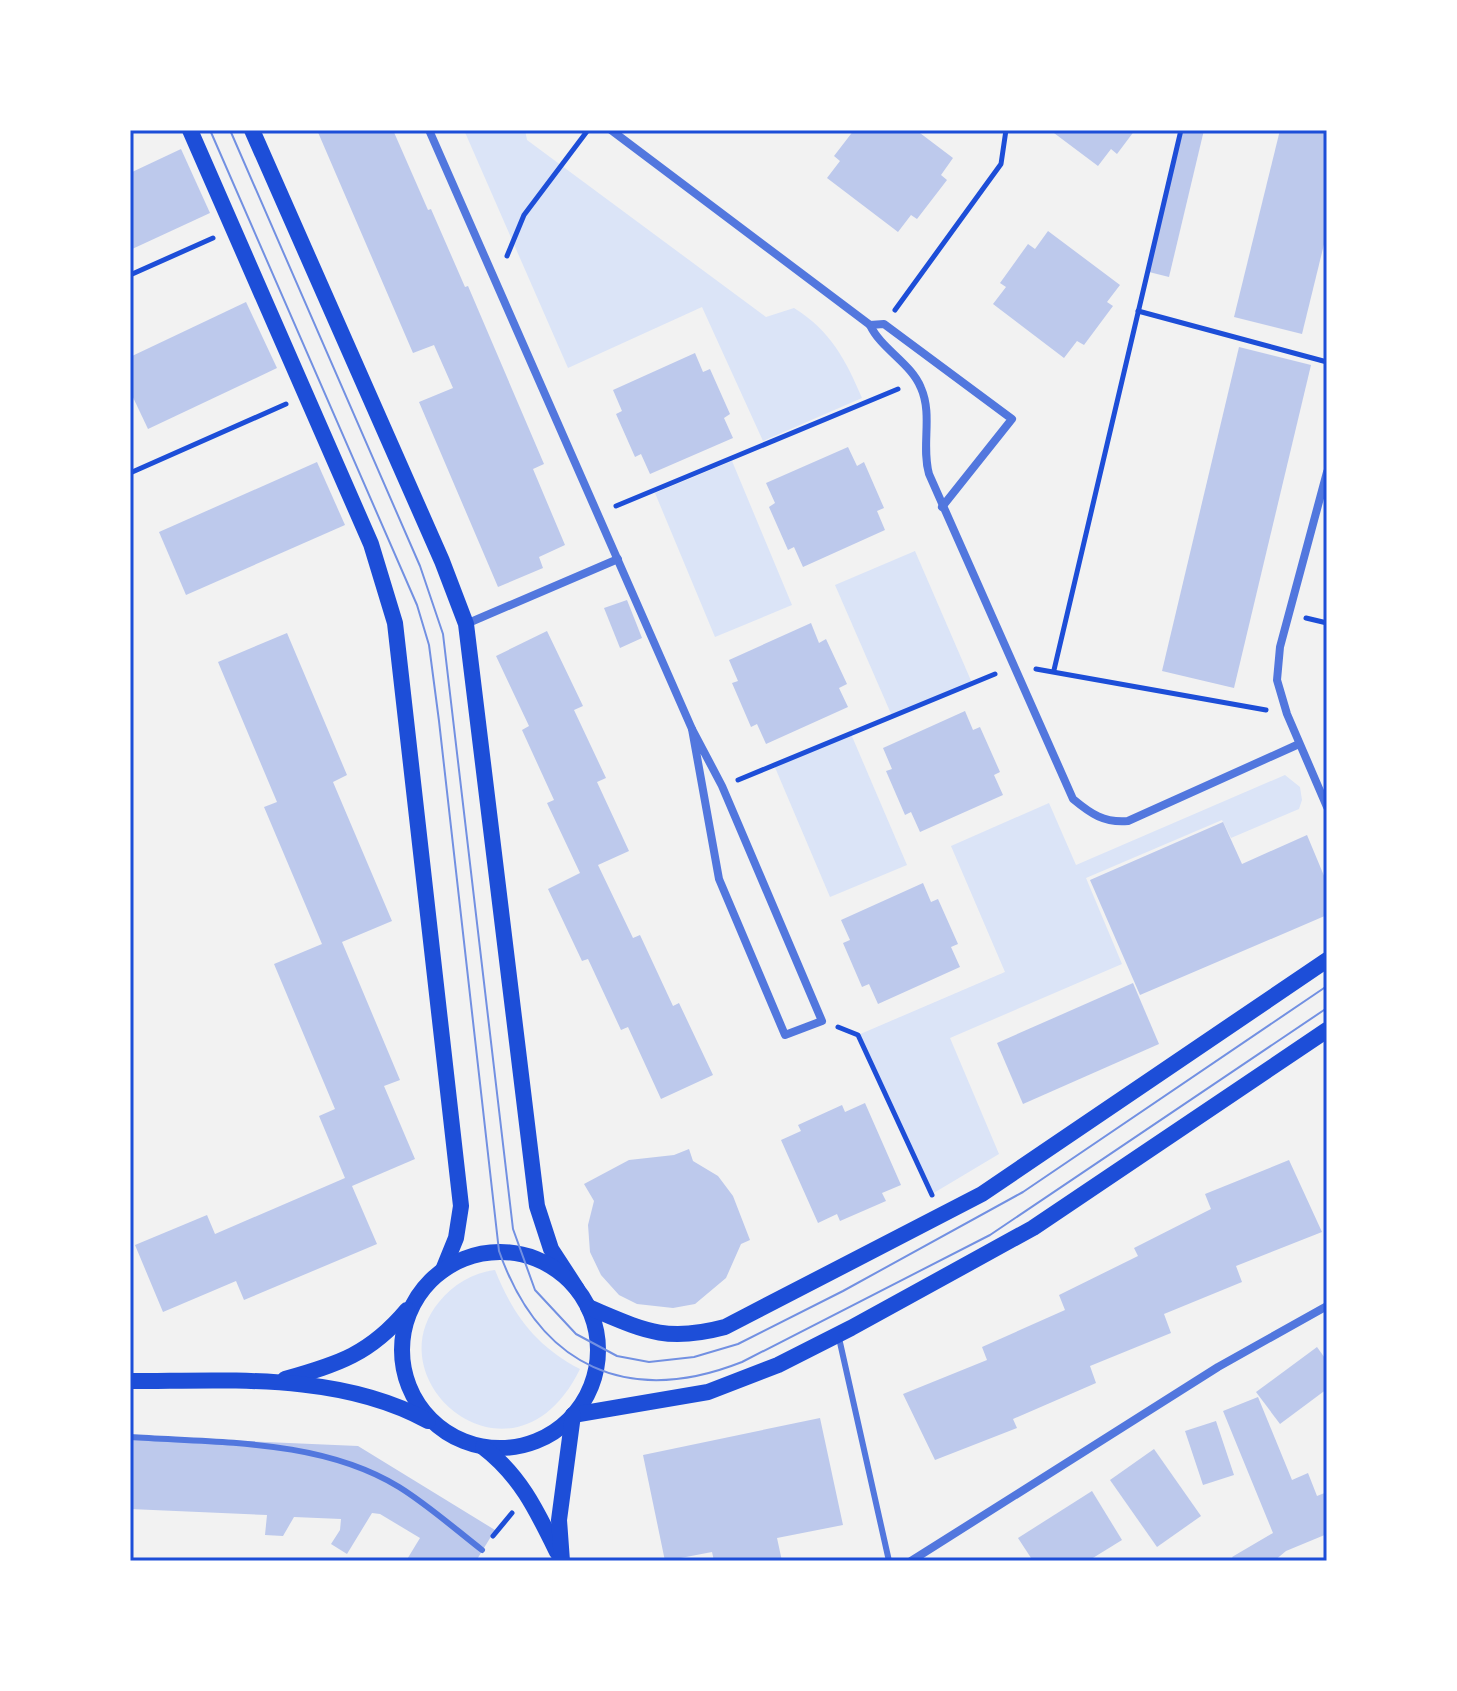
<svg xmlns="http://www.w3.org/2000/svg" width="1457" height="1691" font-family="'Nunito Sans',sans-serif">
  <rect width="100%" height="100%" fill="#f2f2f2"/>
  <g fill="#dbe4f7">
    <path d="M464 130H525L527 140 766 317 794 308C830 330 846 360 862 398L763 441 702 307 568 368Z"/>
    <path d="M732 461 792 605 715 637 655 493Z"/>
    <path d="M915 551 972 683 892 716 835 585Z"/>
    <path d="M851 734 907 865 830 897 774 765Z"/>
    <path d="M1285 775 1300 787 1302 800 1299 809 1231 838 1222 820 1086 878 1122 964 950 1038 999 1154 932 1194 858 1035 1005 972 951 846 1049 803 1076 865Z"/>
    <path d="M495 1270C513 1315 536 1346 580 1369 515 1502 372 1383 439 1302 454 1284 472 1273 495 1270Z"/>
  </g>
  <g fill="#bdc9ec">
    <path d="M317 130H393L428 210 431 209 465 287 468 286 544 464 533 469 565 545 539 557 543 568 498 587 419 402 453 388 434 345 413 353Z"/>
    <path d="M854 130H916L953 158 941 175 947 180 917 219 911 215 898 232 827 178 840 161 834 156Z"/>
    <path d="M1050 130H1135L1117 154 1111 149 1098 166Z"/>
    <path d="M1183 130H1204L1169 277 1149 272Z"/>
    <path d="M1280 130H1327V232L1302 334 1234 317Z"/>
    <path d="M181 149 210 213 130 250V173Z"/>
    <path d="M1048 231 1120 285 1107 302 1113 306 1084 345 1077 341 1064 358 993 304 1006 287 1000 283 1028 244 1035 249Z"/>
    <path d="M246 302 277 368 148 429 130 391V357Z"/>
    <path d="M1239 347 1311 365 1234 688 1162 671Z"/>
    <path d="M695 353 703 372 710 369 730 414 724 418 733 438 650 474 641 454 635 457 616 414 622 411 613 390Z"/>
    <path d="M848 447 857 466 864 462 884 508 877 511 885 530 803 567 794 547 788 550 769 507 775 503 766 483Z"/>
    <path d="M317 462 345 525 186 595 159 532Z"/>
    <path d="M627 600 642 638 620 648 604 608Z"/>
    <path d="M811 623 819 643 826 639 847 684 839 688 848 707 766 744 757 724 751 727 732 683 738 681 729 660Z"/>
    <path d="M547 631 583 706 574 710 606 778 597 782 629 851 598 865 633 938 640 935 673 1006 679 1003 713 1075 661 1099 628 1027 621 1030 588 959 582 961 548 889 580 873 547 803 554 800 522 730 529 726 496 656Z"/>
    <path d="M287 633 347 775 333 782 392 921 342 942 400 1080 384 1086 415 1159 352 1186 377 1244 244 1300 236 1281 163 1312 135 1245 207 1215 215 1234 345 1178 319 1116 335 1109 274 964 322 944 264 807 277 802 218 662Z"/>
    <path d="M965 711 973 730 980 727 1000 772 994 775 1003 795 920 832 911 812 905 815 886 771 892 769 883 748Z"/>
    <path d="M1223 822 1242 864 1307 835 1327 883V915L1140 995 1090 880Z"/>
    <path d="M923 883 931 902 938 899 958 944 951 947 960 967 878 1004 869 984 862 987 843 943 850 940 841 920Z"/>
    <path d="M1133 983 1159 1044 1023 1104 997 1043Z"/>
    <path d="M865 1103 901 1185 882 1193 886 1201 840 1221 837 1214 818 1223 781 1140 801 1131 798 1125 842 1105 845 1112Z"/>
    <path d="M689 1149 693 1161 718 1176 733 1196 750 1240 741 1244 726 1278 695 1304 673 1308 637 1304 619 1295 601 1275 590 1252 588 1225 594 1201 584 1184 629 1160 674 1155Z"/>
    <path d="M1289 1160 1322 1232 1236 1266 1242 1282 1164 1314 1171 1333 1090 1366 1096 1383 1013 1419 1017 1428 935 1460 903 1394 987 1360 982 1347 1065 1310 1059 1295 1138 1256 1134 1248 1211 1209 1205 1194Z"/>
    <path d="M1317 1347 1327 1361V1389L1280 1424 1256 1392Z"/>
    <path d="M1258 1397 1292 1480 1308 1473 1317 1496 1327 1492V1534L1286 1551 1274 1561H1235L1232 1557 1273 1533 1223 1411Z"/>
    <path d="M820 1418 843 1525 777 1538 782 1561H714L712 1552 665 1561 643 1455Z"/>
    <path d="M1216 1421 1234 1475 1203 1485 1185 1431Z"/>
    <path d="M130 1436 358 1446 495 1530 476 1561H406L420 1538 380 1514 372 1513 347 1554 331 1544 340 1530 341 1519 294 1517 283 1536 265 1535 267 1515 130 1509Z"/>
    <path d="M1154 1449 1201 1516 1157 1547 1110 1480Z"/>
    <path d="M1092 1491 1122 1540 1088 1561H1033L1018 1538Z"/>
  </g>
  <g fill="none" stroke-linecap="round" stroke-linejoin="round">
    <g stroke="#1d4ed8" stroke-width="5">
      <path d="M507 256 524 215 588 130"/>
      <path d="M130 275 213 238"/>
      <path d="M895 310 1001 164 1006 130"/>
      <path d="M1138 311 1327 362"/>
      <path d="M130 473 286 404"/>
      <path d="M616 506 898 389"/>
      <path d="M1306 618 1327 623"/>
      <path d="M1036 669 1266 710"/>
      <path d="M1054 670 1181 130"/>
      <path d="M738 780 995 674"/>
      <path d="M838 1027 858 1035 932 1195"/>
      <path d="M493 1536 512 1513"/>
    </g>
    <g stroke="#5277de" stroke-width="6">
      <path d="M839 1338 889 1561"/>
      <path d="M130 1437C218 1443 321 1439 399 1487 428 1505 455 1529 482 1550"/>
    </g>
    <g stroke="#5277de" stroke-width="8">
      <path d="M429 130 692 729"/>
      <path d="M611 130 870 325C881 349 911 363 921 388 933 415 921 446 929 474L1073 799C1091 814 1104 823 1128 821L1299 744"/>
      <path d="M870 325 884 324 1012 419 942 507"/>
      <path d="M1327 472 1280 647 1277 680 1287 714 1327 807"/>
      <path d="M466 624 618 559"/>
      <path d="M692 729 722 786 822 1021 785 1035 719 879Z"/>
      <path d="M911 1561 1218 1367 1327 1306"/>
    </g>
    <g stroke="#1d4ed8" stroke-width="16">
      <path d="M190 130 371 544 395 623 461 1206 456 1238 443 1270"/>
      <path d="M252 130 442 561 466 624 537 1206 551 1249 577 1289"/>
      <circle cx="500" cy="1350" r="98"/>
      <path d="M588 1307C643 1330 665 1343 725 1327L982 1194 1327 960"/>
      <path d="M285 1379C339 1364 370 1354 407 1310"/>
      <path d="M130 1381C228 1381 339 1372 428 1421"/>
      <path d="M573 1415 708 1392 778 1365 851 1328 1033 1228 1327 1030"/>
      <path d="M483 1447C520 1475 537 1511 557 1552"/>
      <path d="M562 1561 559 1520 573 1415"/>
    </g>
    <g stroke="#7290e2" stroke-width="2">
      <path d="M210 130 417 605 429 645 439 721 499 1251C540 1367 628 1407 742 1362L990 1235 1327 1008"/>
      <path d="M230 130 420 566 443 634 513 1229 535 1290 576 1334 617 1356 649 1362 694 1357 738 1344 843 1291 1023 1192 1327 986"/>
    </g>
  </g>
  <rect width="1457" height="1691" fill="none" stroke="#ffffff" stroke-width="264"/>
  <rect x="132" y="132" width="1193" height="1427" fill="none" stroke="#1d4ed8" stroke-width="3"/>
</svg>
